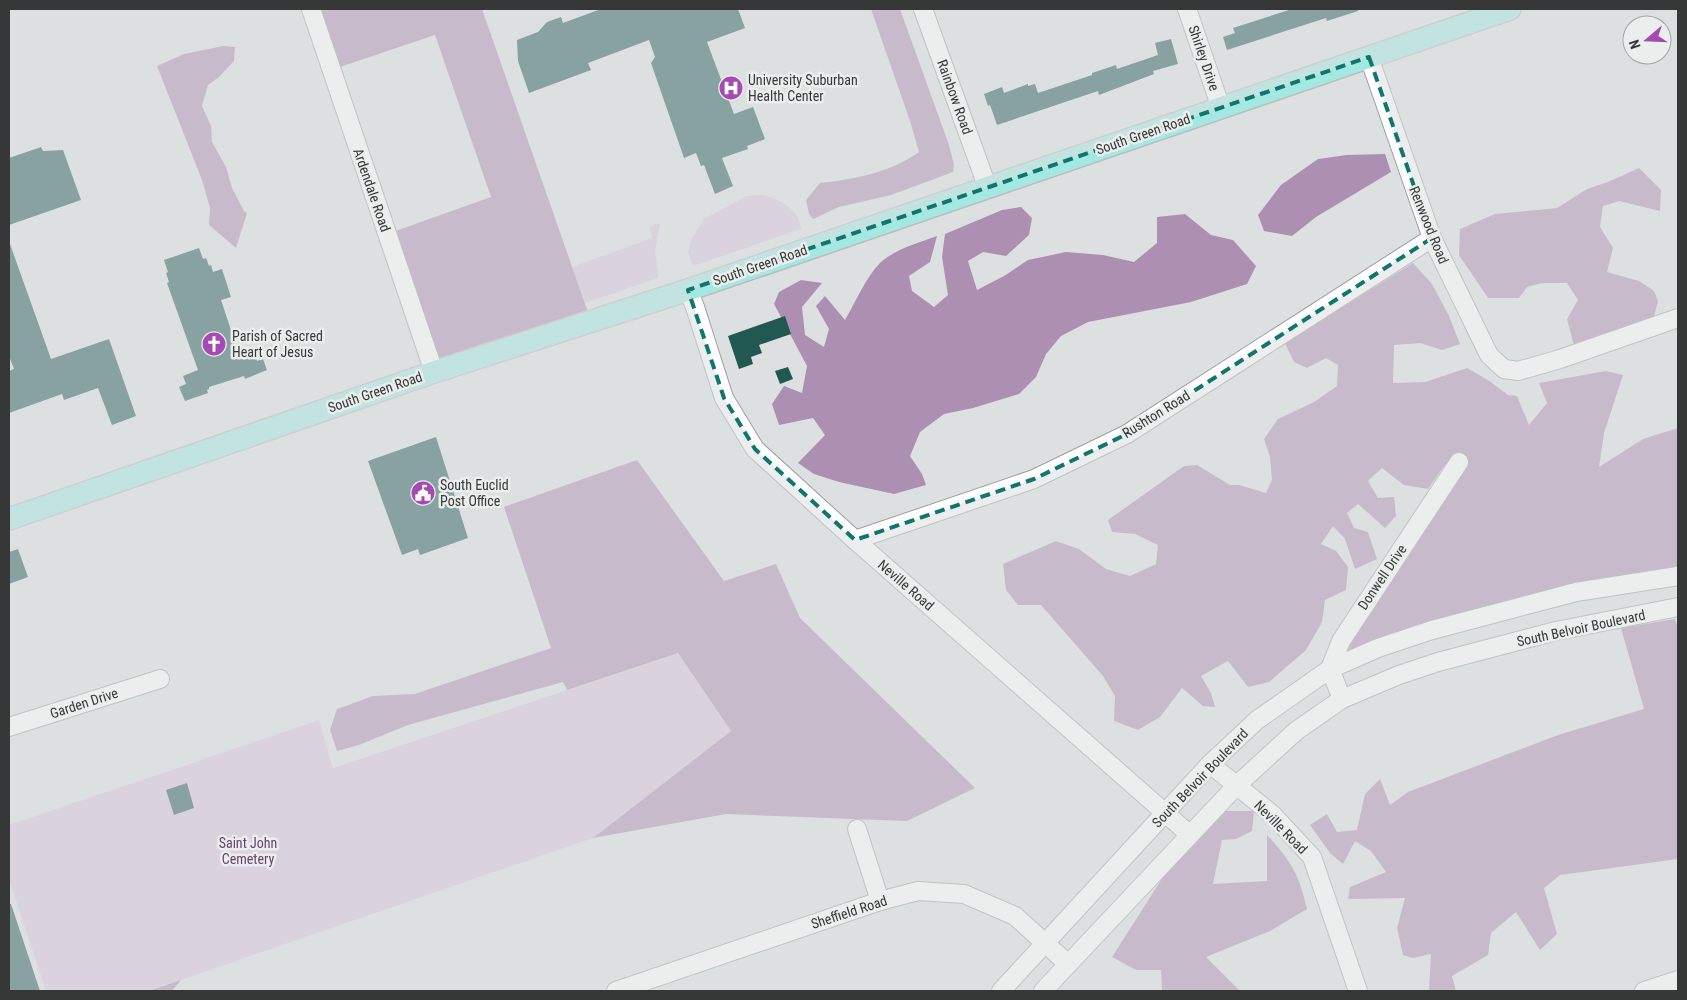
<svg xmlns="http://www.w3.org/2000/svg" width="1687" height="1000" font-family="'Roboto Condensed',sans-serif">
  <rect width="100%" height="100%" fill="#dde0e0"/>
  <g fill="#d8c3da">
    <path d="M764 195C781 200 799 209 801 229L693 266 688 253 691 240 704 219 746 196Z"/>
    <path d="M656 224H660L655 252 658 271V278L585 303 572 267 652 238 649 227Z"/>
    <path d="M678 653 731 731 593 838 149 991H46L9 880V825L319 720 333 768Z"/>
  </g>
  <g fill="#ad8fb1">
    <path d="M311 9H482L591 321 434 372 387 234 491 197 435 35 331 70Z"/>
    <path d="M871 9H900L949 145 954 165 953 172 891 195 839 207 813 219 809 214 806 200 820 183C854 179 890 173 919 152L910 121Z"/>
    <path d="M223 46 235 47 234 61 219 77 208 85 202 106 211 126 212 142 226 167 232 188 244 211 247 213 236 248 209 225 210 208 202 180 157 66 184 54Z"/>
    <path d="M1385 154 1391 172 1316 217 1292 236 1264 231 1258 215 1281 185 1318 159 1347 155Z"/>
    <path d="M1639 168 1661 190 1660 211 1619 201 1603 206 1600 227 1613 248 1607 272 1639 281 1654 291 1658 301 1653 320 1574 346 1567 319 1578 300 1567 283H1542L1527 287 1519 298H1488L1459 255 1460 229 1495 214 1557 208 1587 189 1608 182Z"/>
    <path d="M1021 207 1032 218 1029 235 1006 256 983 252 968 261 977 290 1004 276 1028 260 1066 252 1103 255 1134 262 1157 243V217L1185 214 1211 235 1233 240 1256 266 1247 284 1191 302 1088 322 1061 336 1046 354 1036 377 1019 394 973 408 944 414 920 432 910 456 922 474 926 485 894 494 839 482 814 474 798 463 825 435 813 418 779 425 772 404 784 386 802 393 807 366 774 304 779 292 801 280 822 283 802 307 805 335 824 347 829 329 816 306 825 296 845 320C855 303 866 277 880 263 895 249 918 243 937 236L930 262 909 276 912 291 934 307 948 295 942 257 945 234 1002 210Z"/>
    <path d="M1413 263 1432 284 1449 316 1460 344 1442 350 1420 343 1394 345 1393 383 1425 382 1467 368 1488 380 1508 395 1517 396 1529 425 1547 403 1539 383 1606 371 1623 375 1604 433 1599 467 1643 439 1678 428V576L1576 592 1330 669 1458 462 1444 466 1428 489 1404 485 1382 468 1368 481 1378 498 1394 497 1396 516 1385 528 1358 504 1347 513 1354 528 1368 532 1377 559 1355 569 1345 539 1333 526 1321 544 1336 551 1348 567 1346 590 1325 600 1322 622 1306 650 1269 682 1248 687 1228 661 1201 676 1211 693 1215 707 1203 706 1182 688 1160 717 1138 730 1114 721 1115 696 1103 676 1041 605H1018L1006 590 1003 564 1056 541 1079 549 1106 569 1130 576 1156 564 1158 545 1135 534 1112 532 1108 520 1184 466 1197 465 1230 485H1239L1266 493 1272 480 1270 457 1264 439 1278 419 1314 402 1337 386 1338 365 1326 358 1307 368 1294 362 1285 343Z"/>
    <path d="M637 460 724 581 776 564 800 618 975 788 907 821 726 814 593 838 731 731 678 653 567 690 563 682 408 725 359 745 337 751 330 730 337 709 373 696 415 694 551 648 504 507Z"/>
    <path d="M1675 619 1678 628V859L1560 875 1544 888 1557 934 1540 950 1516 912 1491 933 1488 955 1452 976 1456 991H1429L1431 954 1413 958 1403 955 1397 928 1405 898 1348 899 1350 887 1386 872 1371 851 1355 841 1343 864 1330 853 1310 825 1327 814 1337 832 1357 830 1365 794 1380 779 1390 805 1408 792 1558 735 1644 709 1621 628Z"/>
    <path d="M1221 811H1254L1252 831 1236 839 1222 840 1213 884 1267 881V835C1291 861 1299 874 1307 909L1270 931 1206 957 1240 991H1162L1161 970H1136L1112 957 1163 877Z"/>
    <path d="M181 980 172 991H149Z"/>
  </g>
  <g fill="#215852">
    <path d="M601 9H738L745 28 707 42 734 114 753 107 765 139 747 146 748 149 722 158 733 186 715 194 704 165 701 166 696 153 684 158 651 63 655 57 649 40 588 63 591 70 529 93 518 61 517 40 538 32 547 22 561 17 563 23Z"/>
    <path d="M1292 9H1358V11L1327 21 1326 18 1227 50 1223 37 1235 33 1233 28Z"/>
    <path d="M1171 39 1178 64 1153 71 1154 74 1099 95 1098 91 997 125 990 105 988 106 984 94 1002 87 1004 93 1028 84V86L1035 84 1038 93 1092 75V73L1116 65 1117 69 1158 55 1155 43Z"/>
    <path d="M41 147 43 151 63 150 81 200 9 225V158Z"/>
    <path d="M9 244H10L51 359 109 339 136 416 112 425 98 388 64 400 62 394 9 413V371L14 369 9 356Z"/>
    <path d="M199 248 203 259 206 258 209 266 211 265 213 272 222 269 231 297 221 300 239 354 253 349 257 361 263 359 267 370 245 379 244 376 209 387V389L207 390 208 393 185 401 179 387 186 384 183 376 198 370 167 283 169 282 166 273 168 272 164 260Z"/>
    <path d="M785 316 791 334 759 345 762 353 751 357 753 364 739 369 728 336Z"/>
    <path d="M788 367 793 379 780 384 775 371Z"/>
    <path d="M436 437 468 538 420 555 418 549 402 555 368 461Z"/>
    <path d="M18 549 28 577 9 584V552Z"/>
    <path d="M187 783 194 808 174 815 166 790Z"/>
    <path d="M9 904H11L40 991H9Z"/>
  </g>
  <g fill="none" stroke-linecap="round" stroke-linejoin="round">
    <defs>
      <g id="minor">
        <path d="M311 9 434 372"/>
        <path d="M923 9 987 186"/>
        <path d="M1187 9 1221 108"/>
        <path d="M1369 57 1432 238 1489 355 1504 369 1518 371 1560 359 1678 318"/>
        <path d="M688 290 695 307 724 398 755 449 855 540 1189 834"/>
        <path d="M855 540 1034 479 1127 434 1432 238"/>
        <path d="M1342 699 1330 669 1341 641 1459 462"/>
        <path d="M9 727 160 679"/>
        <path d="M1210 764 1273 815 1312 857 1358 991"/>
        <path d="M857 829 880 901"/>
        <path d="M616 991 880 901 918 891 964 894 1015 916 1068 964"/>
        <path d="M1001 991 1210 764 1257 720 1330 669 1378 648 1432 630 1576 592 1678 576"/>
        <path d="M1043 991 1237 785 1296 731 1342 699 1399 675 1438 662 1556 631 1678 607"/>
        <path d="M1644 991 1678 980"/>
      </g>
      <path id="major" d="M9 519 434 372 688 290 1510 9"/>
    </defs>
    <use href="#minor" stroke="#9b9f9e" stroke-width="20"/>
    <use href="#major" stroke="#bbb" stroke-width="24"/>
    <use href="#minor" stroke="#fff" stroke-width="18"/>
    <use href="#major" stroke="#a3e9e2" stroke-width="21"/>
  </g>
  <path d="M0 0H1687V1000H0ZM1369 57 1432 238 1127 434 1034 479 855 540 755 449 724 398 688 290Z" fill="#dde0e0" fill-opacity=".55" fill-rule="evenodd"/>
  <path fill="none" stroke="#0f766e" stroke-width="4" stroke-dasharray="10 6" stroke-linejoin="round" d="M1369 57 1432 238 1127 434 1034 479 855 540 755 449 724 398 688 290Z"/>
  <defs>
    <symbol id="hospital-disc" viewBox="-11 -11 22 22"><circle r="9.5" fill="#a549b3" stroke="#eaeeed"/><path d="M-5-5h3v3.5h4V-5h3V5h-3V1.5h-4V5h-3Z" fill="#fff"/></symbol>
    <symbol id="church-disc" viewBox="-11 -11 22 22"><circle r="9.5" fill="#a549b3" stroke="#eaeeed"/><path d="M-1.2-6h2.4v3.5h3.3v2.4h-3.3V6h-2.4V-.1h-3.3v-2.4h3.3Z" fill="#fff"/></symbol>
    <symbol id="civic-disc" viewBox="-11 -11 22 22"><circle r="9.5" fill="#a549b3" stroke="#eaeeed"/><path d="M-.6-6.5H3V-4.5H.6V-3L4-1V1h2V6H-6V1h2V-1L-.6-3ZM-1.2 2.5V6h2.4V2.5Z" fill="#fff"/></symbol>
  </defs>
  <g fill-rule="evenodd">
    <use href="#hospital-disc" x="717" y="74" width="28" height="28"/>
    <use href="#church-disc" x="200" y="330" width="28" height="28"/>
    <use href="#civic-disc" x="409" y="479" width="28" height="28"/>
  </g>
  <g text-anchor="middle" stroke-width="5" stroke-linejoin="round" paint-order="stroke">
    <g font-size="14" fill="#363838" stroke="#eaeeed">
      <text transform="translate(1204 58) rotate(71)" y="5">Shirley Drive</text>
      <text transform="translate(955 97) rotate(70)" y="5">Rainbow Road</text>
      <text transform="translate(1143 134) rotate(-19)" y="5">South Green Road</text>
      <text transform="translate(372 190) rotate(71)" y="5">Ardendale Road</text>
      <text transform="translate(1429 225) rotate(68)" y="5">Renwood Road</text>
      <text transform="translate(760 265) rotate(-19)" y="5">South Green Road</text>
      <text transform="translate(375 392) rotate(-19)" y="5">South Green Road</text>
      <text transform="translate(1156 414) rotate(-32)" y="5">Rushton Road</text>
      <text transform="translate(1382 577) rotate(-56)" y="5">Donwell Drive</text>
      <text transform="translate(906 585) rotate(41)" y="5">Neville Road</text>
      <text transform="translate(1581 628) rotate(-12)" y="5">South Belvoir Boulevard</text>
      <text transform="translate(84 703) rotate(-18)" y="5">Garden Drive</text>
      <text transform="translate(1200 778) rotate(-46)" y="5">South Belvoir Boulevard</text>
      <text transform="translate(1281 827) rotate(45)" y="5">Neville Road</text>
      <text transform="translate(849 912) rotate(-18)" y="5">Sheffield Road</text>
    </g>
    <g font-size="14" fill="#363838" stroke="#eaeeed" text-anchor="start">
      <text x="748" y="85">University Suburban<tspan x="748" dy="16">Health Center</tspan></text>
      <text x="232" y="341">Parish of Sacred<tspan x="232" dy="16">Heart of Jesus</tspan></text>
      <text x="440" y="490">South Euclid<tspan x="440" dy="16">Post Office</tspan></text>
    </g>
    <g font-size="14" fill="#6a4170" stroke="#eaeeed">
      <text x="248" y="848">Saint John<tspan x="248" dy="16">Cemetery</tspan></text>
    </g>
  </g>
  <rect width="1687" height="1000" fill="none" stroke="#363838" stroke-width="20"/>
  <g transform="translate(1647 40) rotate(251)"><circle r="24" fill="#eaeeed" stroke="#a2a5a5"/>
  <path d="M0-4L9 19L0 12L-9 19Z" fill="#a549b3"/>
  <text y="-8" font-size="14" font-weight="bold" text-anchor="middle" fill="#363838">N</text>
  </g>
</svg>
